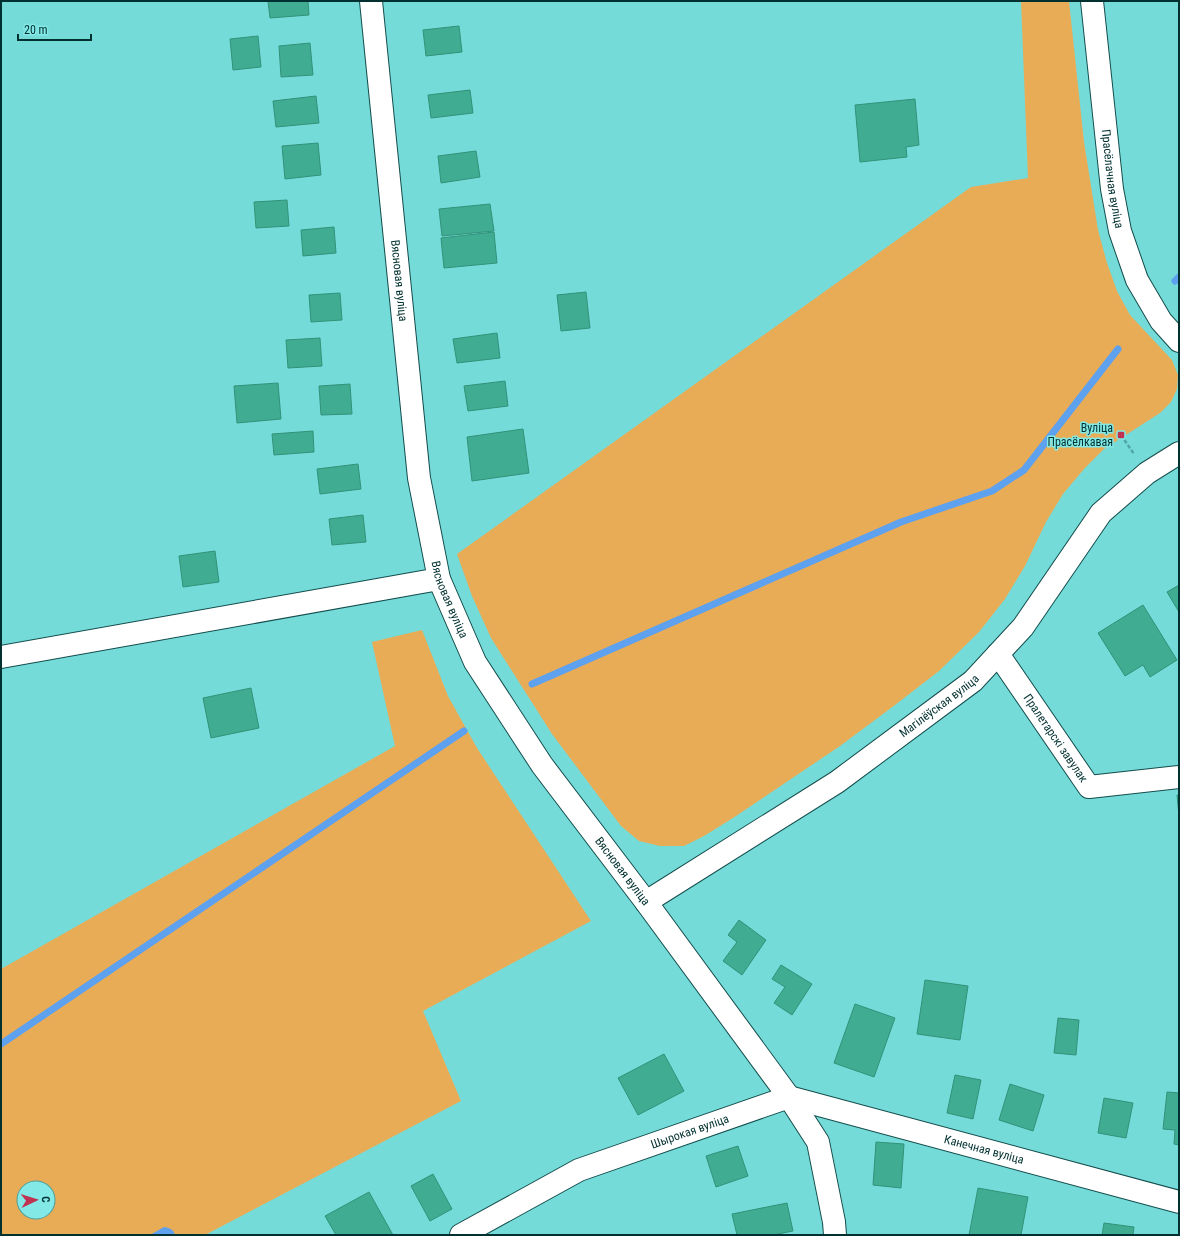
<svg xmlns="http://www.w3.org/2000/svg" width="1180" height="1236" font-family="'Roboto Condensed',sans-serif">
  <rect width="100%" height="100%" fill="#75dbd9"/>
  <g fill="#e9ac56" fill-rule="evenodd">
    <path d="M1021 1H1069L1084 142 1098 230 1107 263 1117 291 1130 315 1172 360 1178 375 1177 389 1171 402 1160 413 1104 449 1084 469 1063 494 1046 522 1025 566 1005 599 979 632 939 671 895 705 840 746 733 818 704 836 684 846H660L639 841 621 826 552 734 491 638 472 596 457 554 971 187 1028 178Z"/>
    <path d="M422 630 448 696 477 748 591 921 423 1011 461 1101 205 1235H1V969L395 746 372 642ZM24 1188H48V1212H24Z"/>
  </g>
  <path fill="#5ea1ef" d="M164 1227C170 1228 173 1229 175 1235H150Z"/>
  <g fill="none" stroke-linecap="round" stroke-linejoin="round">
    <g stroke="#5ea1ef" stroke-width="7">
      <path d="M1175 281 1179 277"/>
      <path d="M532 684 901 522 992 491 1024 470 1118 349"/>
      <path d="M1 1044 464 731"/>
    </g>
  </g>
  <g fill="#40ac91" stroke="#32927a">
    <path d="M268 1H308L309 15 270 18Z"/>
    <path d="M459 26 462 52 426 56 423 30Z"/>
    <path d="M258 36 261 67 233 70 230 39Z"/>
    <path d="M310 43 313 75 281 77 279 46Z"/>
    <path d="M470 90 473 113 431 118 428 95Z"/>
    <path d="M316 96 319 123 276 127 273 101Z"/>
    <path d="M915 99 919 145 906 147 907 157 860 162 855 105Z"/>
    <path d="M318 143 321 175 285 179 282 146Z"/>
    <path d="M476 151 480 177 441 183 438 156Z"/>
    <path d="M287 200 289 226 256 228 254 202Z"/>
    <path d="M490 204 494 231 442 236 439 209Z"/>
    <path d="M334 227 336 253 303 256 301 230Z"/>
    <path d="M494 232 497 263 444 268 441 238Z"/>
    <path d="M586 292 590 328 561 331 557 295Z"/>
    <path d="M340 293 342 320 311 322 309 295Z"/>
    <path d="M497 333 500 358 457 363 453 339Z"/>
    <path d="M320 338 322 366 288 368 286 340Z"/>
    <path d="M505 381 508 406 468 411 464 386Z"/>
    <path d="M278 383 281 419 237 423 234 386Z"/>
    <path d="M350 384 352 414 321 415 319 386Z"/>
    <path d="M523 429 529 473 472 481 467 437Z"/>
    <path d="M313 431 314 452 274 455 272 434Z"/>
    <path d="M358 464 361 489 320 494 317 469Z"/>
    <path d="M363 515 366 542 332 545 329 519Z"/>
    <path d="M215 551 219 582 183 587 179 556Z"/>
    <path d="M1179 585V612L1167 592Z"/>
    <path d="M1143 605 1177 660 1150 677 1143 665 1125 676 1098 633Z"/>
    <path d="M251 688 259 728 211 738 203 698Z"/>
    <path d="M1177 795H1179V816Z"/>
    <path d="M739 920 766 940 742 975 723 961 737 942 728 935Z"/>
    <path d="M781 965 812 984 792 1015 774 1003 785 987 772 979Z"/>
    <path d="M925 980 968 986 960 1040 917 1034Z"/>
    <path d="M855 1004 895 1018 874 1077 834 1063Z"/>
    <path d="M1058 1018 1079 1020 1076 1055 1054 1053Z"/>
    <path d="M664 1054 684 1091 638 1115 618 1078Z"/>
    <path d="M955 1075 981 1080 973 1119 947 1113Z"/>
    <path d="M1010 1084 1044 1095 1033 1131 999 1120Z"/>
    <path d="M1167 1092 1179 1093V1145L1174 1144 1175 1130 1163 1129Z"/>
    <path d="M1104 1098 1133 1103 1126 1138 1098 1133Z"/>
    <path d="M876 1142 904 1144 901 1188 873 1185Z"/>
    <path d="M738 1146 748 1176 716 1187 706 1156Z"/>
    <path d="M433 1174 452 1209 430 1221 411 1186Z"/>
    <path d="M978 1188 1028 1197 1021 1235H969Z"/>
    <path d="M369 1192 393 1235H336L325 1216Z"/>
    <path d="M787 1203 793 1231 773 1235H737L732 1214Z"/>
    <path d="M1104 1223 1134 1227 1133 1235H1102Z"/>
  </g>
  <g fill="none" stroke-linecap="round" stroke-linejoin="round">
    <defs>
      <g id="minor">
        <path id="s1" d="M371 1 419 478 439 579 475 662 542 765 646 902 789 1097 818 1142 834 1222 835 1235"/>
        <path id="s2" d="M1092 1 1112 189 1120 231 1137 280 1161 321 1179 341"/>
        <path id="s3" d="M998 654 1089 787 1179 777"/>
        <path d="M1 657 439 579"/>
        <path id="s4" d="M646 902 837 782 973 681 1023 627 1101 513 1147 473 1179 453"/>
        <path id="s5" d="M789 1097 1179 1202"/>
        <path id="s6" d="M461 1235 579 1170 789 1097"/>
      </g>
    </defs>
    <use href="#minor" stroke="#134d4c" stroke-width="24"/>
    <path stroke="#51a6a5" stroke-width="2.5" stroke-dasharray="4 2" stroke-linecap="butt" d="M1121 435 1134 454"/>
    <use href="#minor" stroke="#fff" stroke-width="22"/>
  </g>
  <rect fill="#c13150" stroke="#82e9e6" stroke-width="1.5" x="1117" y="431" width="8" height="8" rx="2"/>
  <g text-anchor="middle" stroke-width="3" stroke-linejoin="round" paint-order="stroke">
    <g font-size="12" fill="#00302f" stroke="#82e9e6">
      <text dy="4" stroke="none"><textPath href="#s2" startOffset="179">Прасёлачная вуліца</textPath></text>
      <text dy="4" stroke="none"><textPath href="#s1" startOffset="281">Вясновая вуліца</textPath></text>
      <text dy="4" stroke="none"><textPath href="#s1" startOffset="605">Вясновая вуліца</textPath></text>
      <text dy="4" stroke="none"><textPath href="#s4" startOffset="353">Магілёўская вуліца</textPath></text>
      <text dy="4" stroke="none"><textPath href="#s3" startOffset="102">Пралетарскі завулак</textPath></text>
      <text dy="4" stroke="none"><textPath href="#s1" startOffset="929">Вясновая вуліца</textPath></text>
      <text dy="4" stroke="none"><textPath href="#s6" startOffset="252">Шырокая вуліца</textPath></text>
      <text dy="4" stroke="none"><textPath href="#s5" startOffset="202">Канечная вуліца</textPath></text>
    </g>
    <g font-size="12" fill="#00302f" stroke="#82e9e6" text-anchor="end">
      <text x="1113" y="432">Вуліца<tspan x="1113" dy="14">Прасёлкавая</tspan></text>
    </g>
  </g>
  <rect width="1180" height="1236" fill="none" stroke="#00302f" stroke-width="4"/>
  <g transform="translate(36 1200) rotate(86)"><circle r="19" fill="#82e9e6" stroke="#4e9f9d"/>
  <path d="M0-3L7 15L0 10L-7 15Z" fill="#c13150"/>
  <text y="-6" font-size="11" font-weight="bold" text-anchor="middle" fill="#00302f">С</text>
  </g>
  <path d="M18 34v6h73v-6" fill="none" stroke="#00302f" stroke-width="2"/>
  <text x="24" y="34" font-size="12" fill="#00302f" stroke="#82e9e6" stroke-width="3" paint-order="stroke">20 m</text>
</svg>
